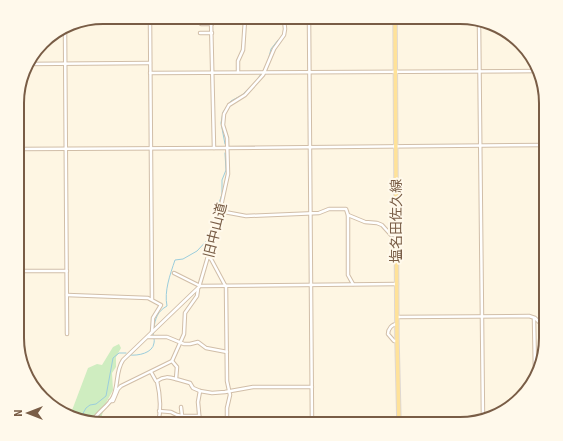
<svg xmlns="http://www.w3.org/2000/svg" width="563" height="441" font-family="'Source Sans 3','Noto Sans JP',sans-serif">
  <rect width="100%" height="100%" fill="#fef6e3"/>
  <path fill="#cfedc0" d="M119 344 121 348 116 357V367L112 373 113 390 106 403 99 424 71 413 88 368 97 364 102 365 113 347Z"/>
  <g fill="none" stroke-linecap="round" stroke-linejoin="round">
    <g stroke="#9bcddc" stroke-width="1">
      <path d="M269 57 271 49 278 40"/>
      <path d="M257 80 261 74"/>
      <path d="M225 144 221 123 223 112 231 101 242 95 253 84"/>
      <path d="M154 328C155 318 158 311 167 306 164 291 170 275 175 260L183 259 197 251 212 235 218 206 222 194V180L226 170 225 153"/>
      <path d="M130 355C138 356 153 353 154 343 155 340 153 336 153 333"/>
      <path d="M81 417 86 408 90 405 96 404 106 396 113 358 119 353H126"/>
    </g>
    <defs>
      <g id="minor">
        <path d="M309 19 312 424"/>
        <path d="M200 20 201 24H212"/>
        <path d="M211 20 214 148"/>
        <path d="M150 21 152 299"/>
        <path d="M479 23 483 419"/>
        <path d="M65 28 67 334"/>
        <path d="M200 33H212"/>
        <path d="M27 64 150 63"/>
        <path d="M238 72V61L243 50 245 20"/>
        <path d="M150 73 540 71"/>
        <path d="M18 149 224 148 546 145"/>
        <path d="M219 211 246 216 319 213 329 209H346L348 215 365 222 377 223 382 225 391 235H396"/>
        <path d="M348 215V275L353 284"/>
        <path d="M208 257 211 259 226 287 227 381 230 395 227 408V424"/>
        <path d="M17 271H67"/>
        <path d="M174 273 200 286 397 284"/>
        <path d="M67 295 148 298 161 305 153 318 152 332"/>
        <path d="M397 317 529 316 535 318 546 329"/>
        <path d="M534 319 535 371"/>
        <path d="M397 324C392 324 388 329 388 334L394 341H397"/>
        <path d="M148 337H167L184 344H190L198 342 206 348 227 352"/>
        <path d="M172 361 177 367 176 379 190 383 193 388 200 391 212 393 225 392 253 387H312"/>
        <path d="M151 372 156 381H157C160 394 161 411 158 424"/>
        <path d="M157 381C164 376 169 377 176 379"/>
        <path d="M110 401H113L118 389 121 386 172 361 184 334 185 313 197 296 198 289"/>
        <path d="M181 407 182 416H199"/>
        <path d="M159 411 171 412 177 415 182 416"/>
        <path d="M92 422C97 412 108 407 113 397 119 385 115 372 123 360L199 287 216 229 228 174 227 138 223 125 224 114 229 105 245 95 263 75 274 49 284 35 285 29 284 19"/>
        <path d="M200 424 198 402 200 391"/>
      </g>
      <path id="major" d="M395 18 397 341 399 424"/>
    </defs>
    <use href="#minor" stroke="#d1bea8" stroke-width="4.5"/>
    <use href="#major" stroke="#dfd8d3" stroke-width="5.5"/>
    <use href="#minor" stroke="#fff" stroke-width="2.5"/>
    <use href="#major" stroke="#ffe299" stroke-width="3.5"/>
  </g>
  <g text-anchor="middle" stroke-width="4" stroke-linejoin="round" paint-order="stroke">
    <g font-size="14" fill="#795d46" stroke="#fff9eb">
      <text transform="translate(396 221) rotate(-90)" y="5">塩名田佐久線</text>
      <text transform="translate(215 230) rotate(-76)" y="5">旧中山道</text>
    </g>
  </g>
  <path d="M0 0H563V441H0ZM103 24H460A79 79 0 0 1 539 103V338A79 79 0 0 1 460 417H103A79 79 0 0 1 24 338V103A79 79 0 0 1 103 24Z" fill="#fff9eb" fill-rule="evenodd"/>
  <path fill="none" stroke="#795d46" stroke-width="2" d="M103 24H460A79 79 0 0 1 539 103V338A79 79 0 0 1 460 417H103A79 79 0 0 1 24 338V103A79 79 0 0 1 103 24Z"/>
  <g transform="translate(28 413) rotate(270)" stroke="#fff9eb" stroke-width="3" paint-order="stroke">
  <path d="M0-3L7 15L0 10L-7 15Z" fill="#795d46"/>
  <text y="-6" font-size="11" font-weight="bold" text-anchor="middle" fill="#795d46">N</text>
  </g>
</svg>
